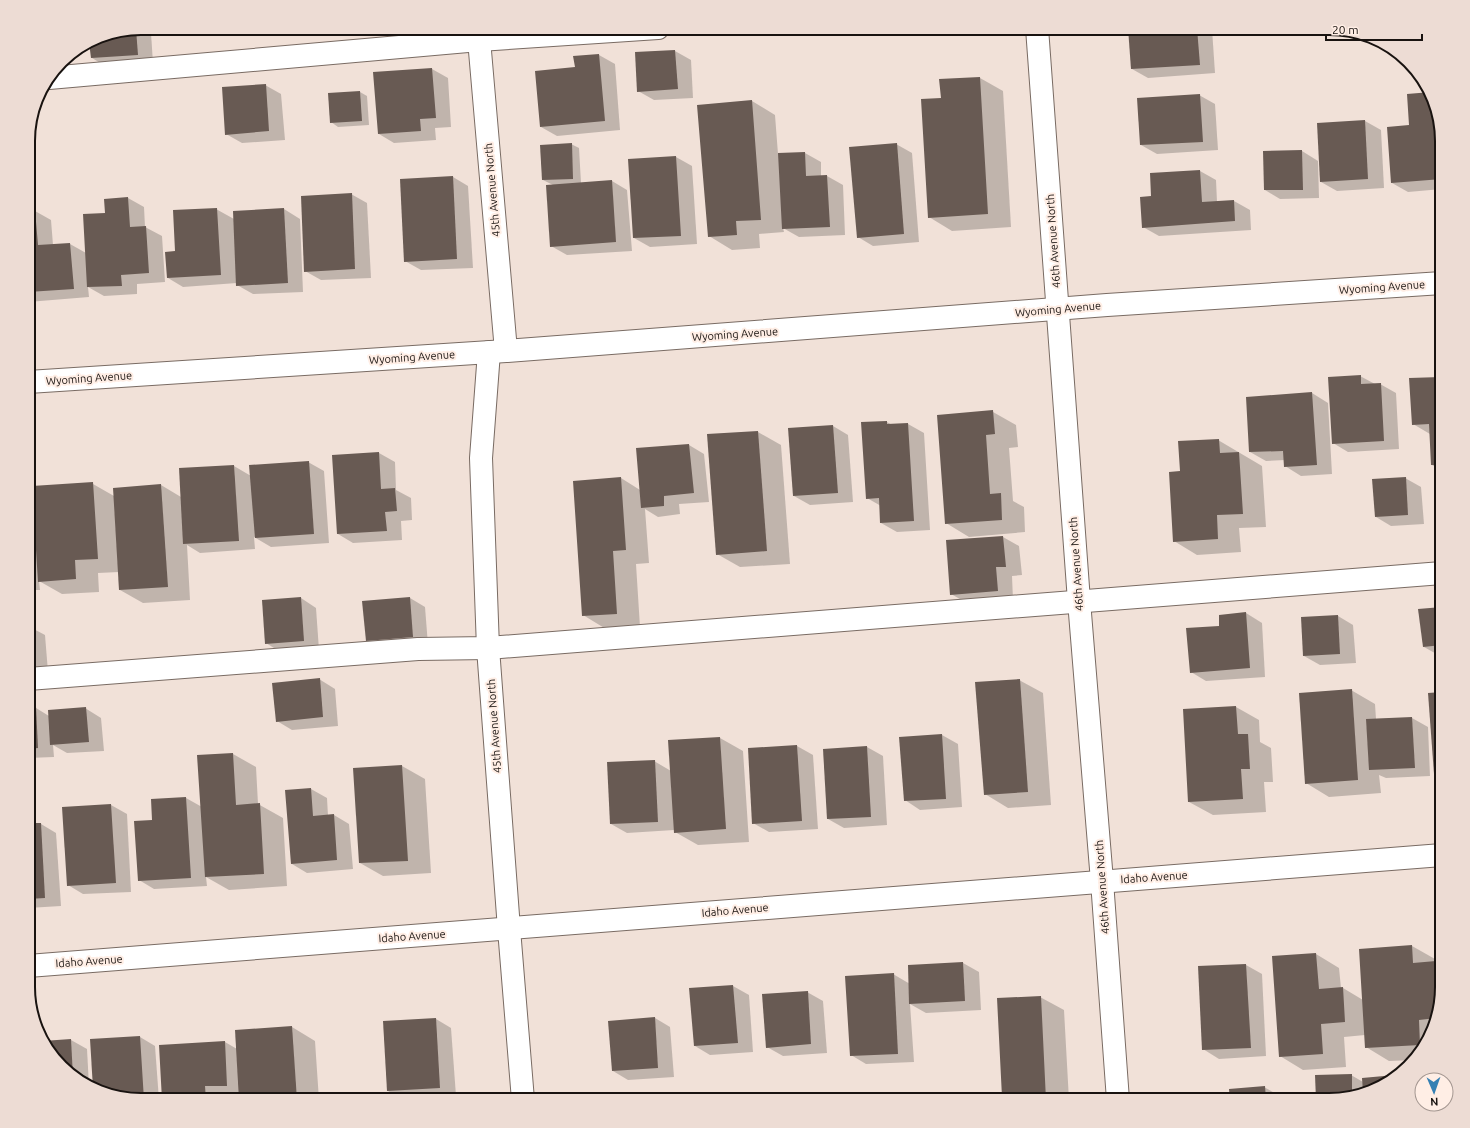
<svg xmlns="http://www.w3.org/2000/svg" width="1470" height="1128" font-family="Ubuntu,sans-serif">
  <rect width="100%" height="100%" fill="#f1e1d8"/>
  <g fill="#0003">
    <path d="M141 28 151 33 153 63 107 67 92 58 90 41 98 37Z"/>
    <path d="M409 28H451V37L417 39 409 34Z"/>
    <path d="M1129 28H1210L1212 29 1215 73 1148 78 1132 69Z"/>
    <path d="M675 51 691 60 693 98 654 100 638 91Z"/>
    <path d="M599 55 615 64 620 130 557 136 541 127 576 68Z"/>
    <path d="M432 69 448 78 451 127 435 128 436 140 394 143 379 134Z"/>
    <path d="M980 78 1003 91 1011 227 952 231 929 217 942 99Z"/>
    <path d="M265 85 281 94 285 140 242 143 226 134Z"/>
    <path d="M360 92 367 96 369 125 338 127 331 122Z"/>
    <path d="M1431 93 1442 141V189L1408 192 1392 183 1410 126Z"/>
    <path d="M1199 95 1215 104 1218 150 1157 154 1141 145Z"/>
    <path d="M752 101 775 115 778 154 805 153 821 162V176H827L843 185 845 235 799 237 783 228 784 232 759 234 760 248 732 250 709 236Z"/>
    <path d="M1365 121 1381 130 1384 188 1337 191 1321 182Z"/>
    <path d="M571 144 579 148 581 183 612 181 627 190 632 251 567 255 551 246 553 185 543 180Z"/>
    <path d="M896 144 912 153 919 242 873 246 858 237Z"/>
    <path d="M1302 151 1318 161 1319 198 1280 199 1265 190 1264 152Z"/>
    <path d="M676 157 692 166 697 244 650 247 634 238 629 160Z"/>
    <path d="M1200 171 1216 180 1217 202 1234 201 1250 210 1251 230 1159 236 1143 227 1152 197Z"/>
    <path d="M453 177 468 186 473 268 421 270 405 261Z"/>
    <path d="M351 194 367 203 371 278 321 280 305 271Z"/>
    <path d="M128 198 144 207 145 227 162 236 165 282 137 284V294L104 296 88 287 89 297 28 302V211H35L51 220 53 245 70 244 86 253 106 214 105 200Z"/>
    <path d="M216 209 234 219 284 209 300 219 303 292 253 294 237 285V283L183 287 168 278 176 252Z"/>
    <path d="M1442 368V470L1432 465 1430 434 1413 424 1442 378Z"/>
    <path d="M1360 376 1375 384H1380L1396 393 1399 449 1348 452 1333 443Z"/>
    <path d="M1312 393 1328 403 1332 474 1301 476 1285 466V460L1266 461 1250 452Z"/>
    <path d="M993 412 1016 425 1018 447 1009 448 1013 501 1024 507 1025 532 969 537 946 523 938 416Z"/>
    <path d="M887 422 892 425 908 424 924 433 930 530 897 532 881 523V506L867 498Z"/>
    <path d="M833 426 848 435 853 502 810 505 794 496Z"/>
    <path d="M758 432 781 445 790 564 740 567 717 554Z"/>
    <path d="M1218 440 1262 466 1266 527 1239 528 1241 552 1197 555 1174 541 1181 472Z"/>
    <path d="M689 445 704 454 709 502 679 504 680 514 658 517 645 509 649 563 636 564 640 627 606 629 583 615 621 478 640 490Z"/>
    <path d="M379 453 395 462 396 490 411 498 412 520 401 521 402 540 353 543 338 534 333 456Z"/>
    <path d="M308 462 324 471 329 543 271 547 254 537 255 549 200 553 187 545 190 600 143 603 120 590 119 572 98 573 99 592 62 594 39 581 40 590H28V489L33 492V487L93 484 114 496 161 485 181 497 180 469 234 466 251 476Z"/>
    <path d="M1405 478 1421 487 1424 524 1391 526 1376 517Z"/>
    <path d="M1003 537 1019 546 1022 575 1012 576 1013 600 967 603 951 594 947 541Z"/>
    <path d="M301 598 316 608 319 650 282 653 266 643Z"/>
    <path d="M410 598 425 607 428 645 382 649 367 640Z"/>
    <path d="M1442 608V656H1440L1424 647Z"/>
    <path d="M1246 613 1262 623 1265 677 1206 681 1191 672 1220 627Z"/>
    <path d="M1338 616 1353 625 1356 663 1320 665 1304 656Z"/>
    <path d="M28 626 45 635 48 672 28 674Z"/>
    <path d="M319 679 335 689 338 726 292 730 277 721Z"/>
    <path d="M1019 680 1043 693 1051 805 1008 808 985 794Z"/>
    <path d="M1351 690 1375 704 1376 719 1412 718 1428 727 1430 776 1386 778 1379 775 1381 793 1329 797 1306 783Z"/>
    <path d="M1442 693V778L1435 773Z"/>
    <path d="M1236 707 1259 720 1260 742 1271 748 1273 782H1264L1266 812 1213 815 1189 802Z"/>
    <path d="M28 708H36L49 716 85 708 101 718 104 751 67 753 53 745 54 757 28 758Z"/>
    <path d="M942 735 958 744 962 807 920 810 905 800 900 738Z"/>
    <path d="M720 738 743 751 749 842 698 845 675 832 674 830 627 833 611 824 654 761 671 771Z"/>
    <path d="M797 746 813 755 818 829 769 832 753 823 749 749Z"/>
    <path d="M867 747 883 756 887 825 844 828 828 819Z"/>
    <path d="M233 754 256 767 258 804 283 818 287 886 229 890 206 877 207 886 154 889 139 880 153 821 186 798 202 807Z"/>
    <path d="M402 766 425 779 431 873 383 876 360 863 354 769Z"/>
    <path d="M311 789 327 798 328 816 334 815 349 824 353 869 307 873 292 864 286 791Z"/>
    <path d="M111 805 127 814 131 892 83 894 68 885Z"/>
    <path d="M28 824H41L56 833 61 906 28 908Z"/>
    <path d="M1412 946 1435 959V962L1442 966V987L1436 1024 1419 1056 1414 1060 1389 1061 1366 1047 1365 1035 1344 1037 1346 1067 1303 1070 1280 1056 1316 954 1339 968 1341 988H1343L1363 1000Z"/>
    <path d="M963 963 979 972 981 1010 926 1013 910 1004 914 1062 866 1064 851 1055 893 974 910 984 909 966Z"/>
    <path d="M1246 965 1262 974 1266 1056 1219 1059 1203 1049 1199 967Z"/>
    <path d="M733 986 749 995 753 1052 710 1055 695 1046 690 989Z"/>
    <path d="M807 992 823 1001 827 1053 783 1056 767 1047Z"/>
    <path d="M1040 997 1064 1010 1069 1100H990L1003 1097Z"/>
    <path d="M655 1018 670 1027 674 1077 628 1080 613 1071Z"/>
    <path d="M436 1019 451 1028 456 1096 404 1100 388 1091Z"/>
    <path d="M292 1027 315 1041 319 1100H240V1094L220 1095 221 1100H163L160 1046 225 1042 237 1049 236 1031Z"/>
    <path d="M140 1037 155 1046 159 1100H141L104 1094Z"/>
    <path d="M71 1040 87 1049 89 1086 72 1077 44 1042Z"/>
    <path d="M1351 1075 1363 1082V1079L1393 1077 1379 1088 1329 1100H1317Z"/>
    <path d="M1264 1087 1280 1096V1100H1231Z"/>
  </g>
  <g fill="#685a53">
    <path d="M408 28H444V33L408 35Z"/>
    <path d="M1128 28H1197L1200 65 1131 69Z"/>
    <path d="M136 29 138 55 91 58 89 42 98 37Z"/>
    <path d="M675 50 678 89 637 92 635 52Z"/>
    <path d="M599 54 605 121 540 127 535 71 575 67 573 56Z"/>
    <path d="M432 68 436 118 420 119 421 131 378 134 373 72Z"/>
    <path d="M980 77 988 214 928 218 921 99 941 98 939 79Z"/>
    <path d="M266 84 269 131 225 135 222 87Z"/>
    <path d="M360 91 362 121 330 123 328 93Z"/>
    <path d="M1431 92 1442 141V179L1391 183 1387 127 1409 125 1407 94Z"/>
    <path d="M1200 94 1203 142 1140 145 1137 98Z"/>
    <path d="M752 100 761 220 736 221 737 235 708 237 697 105Z"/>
    <path d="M1365 120 1368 179 1320 182 1317 123Z"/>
    <path d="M572 143 573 179 542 180 540 145Z"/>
    <path d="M897 143 904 234 857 238 849 147Z"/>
    <path d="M1302 150 1303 190H1264L1263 151Z"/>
    <path d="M805 152 806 176 827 175 830 227 782 229 778 153Z"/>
    <path d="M676 156 681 236 633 238 628 159Z"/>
    <path d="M1200 170 1202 202 1234 200 1235 221 1142 228 1140 197 1151 196 1150 173Z"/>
    <path d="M453 176 457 259 404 262 400 179Z"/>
    <path d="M612 180 616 242 550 247 546 185Z"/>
    <path d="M352 193 355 269 304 272 301 196Z"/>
    <path d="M128 197 130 227 146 226 149 273 121 275 122 286 87 287 83 214 105 213 104 199Z"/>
    <path d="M217 208 221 275 167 278 165 252 175 251 173 210Z"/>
    <path d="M284 208 288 283 236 286 233 211Z"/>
    <path d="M28 210H35L38 245 70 243 74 289 28 292Z"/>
    <path d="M1440 367H1442V465H1431L1429 424 1412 425 1409 378 1441 377Z"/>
    <path d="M1361 375V384L1381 383 1384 441 1332 444 1328 377Z"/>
    <path d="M1312 392 1317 465 1284 467 1283 451 1249 452 1246 397Z"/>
    <path d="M993 410 995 434 986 435 990 494 1001 493 1002 520 945 524 937 415Z"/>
    <path d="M887 421V424L908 423 914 521 880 523 879 498 866 499 861 422Z"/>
    <path d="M833 425 838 493 793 496 788 428Z"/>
    <path d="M758 431 767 551 716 555 707 434Z"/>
    <path d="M1219 439 1220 453 1239 452 1243 514 1217 515 1218 539 1173 542 1169 472 1180 471 1178 441Z"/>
    <path d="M689 444 694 493 664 496V506L641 508 636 448Z"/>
    <path d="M379 452 381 489 395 488 397 511 385 512 387 531 337 534 332 455Z"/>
    <path d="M309 461 314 534 255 538 249 465Z"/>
    <path d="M234 465 239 541 183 544 179 468Z"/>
    <path d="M621 477 626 550 613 551 617 614 582 616 573 481Z"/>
    <path d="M1406 477 1408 515 1375 517 1372 479Z"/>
    <path d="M93 482 98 559 75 560 76 579 38 582 32 486Z"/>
    <path d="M161 484 168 587 119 590 113 488Z"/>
    <path d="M1003 536 1006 567H996L998 591 950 595 946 540Z"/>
    <path d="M301 597 304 641 265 644 262 600Z"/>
    <path d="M410 597 413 637 366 641 362 601Z"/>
    <path d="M1442 607V645L1423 647 1418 609Z"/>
    <path d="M1246 612 1250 668 1190 673 1186 628 1219 626V615Z"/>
    <path d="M1338 615 1340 654 1303 656 1301 617Z"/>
    <path d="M28 625H30L33 664H28Z"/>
    <path d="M320 678 323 717 276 722 272 683Z"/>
    <path d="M1020 679 1028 792 984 795 975 682Z"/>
    <path d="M1352 689 1358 780 1305 784 1299 693Z"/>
    <path d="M1442 692V774H1434L1428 693Z"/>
    <path d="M1236 706 1238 734H1248L1250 769H1241L1243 799 1188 802 1183 709Z"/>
    <path d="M28 707H36L38 748 28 749Z"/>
    <path d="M86 707 89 742 50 745 48 710Z"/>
    <path d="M1412 717 1415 768 1369 770 1366 719Z"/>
    <path d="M942 734 946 799 904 801 899 737Z"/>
    <path d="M720 737 726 829 674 833 668 740Z"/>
    <path d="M797 745 802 821 752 824 748 748Z"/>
    <path d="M867 746 871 817 827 819 823 749Z"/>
    <path d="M233 753 236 805 260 803 264 874 205 877 197 755Z"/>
    <path d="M655 760 658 822 610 824 607 762Z"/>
    <path d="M402 765 408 861 359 863 353 768Z"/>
    <path d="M311 788 313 816 334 814 337 860 291 864 285 790Z"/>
    <path d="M186 797 191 878 138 881 134 821 152 820 151 799Z"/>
    <path d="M111 804 116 883 67 886 62 807Z"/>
    <path d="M28 823H41L45 898 28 899Z"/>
    <path d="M1412 945 1413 963 1436 961 1439 1006 1437 1018 1419 1020 1420 1045 1365 1048 1359 949Z"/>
    <path d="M1316 953 1319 989 1343 987 1345 1022 1321 1024 1323 1054 1279 1057 1272 956Z"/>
    <path d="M963 962 965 1001 909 1004 908 965Z"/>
    <path d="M1246 964 1251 1048 1202 1050 1198 966Z"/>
    <path d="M894 973 898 1054 850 1056 845 976Z"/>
    <path d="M733 985 738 1043 694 1046 689 988Z"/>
    <path d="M808 991 811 1044 766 1048 762 994Z"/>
    <path d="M1041 996 1046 1100H989V1098L1002 1097 997 998Z"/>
    <path d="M655 1017 658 1068 612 1071 608 1021Z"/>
    <path d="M436 1018 440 1088 387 1091 383 1021Z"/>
    <path d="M292 1026 297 1100H239L235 1030Z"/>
    <path d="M140 1036 144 1100 104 1094 93 1088 90 1039Z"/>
    <path d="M71 1039 73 1077 43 1041Z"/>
    <path d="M225 1041 227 1086H205L206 1100H162L159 1045Z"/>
    <path d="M1352 1074V1095L1329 1100H1316L1315 1075Z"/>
    <path d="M1395 1075 1379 1088 1363 1092 1362 1078Z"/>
    <path d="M1265 1086 1266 1100H1230L1229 1089Z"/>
  </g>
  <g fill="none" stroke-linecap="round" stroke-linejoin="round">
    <defs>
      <g id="minor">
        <path d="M478 28 506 351"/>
        <path d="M49 78 479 40 658 28"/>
        <path d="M489 352 481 458 488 648 509 929 523 1100"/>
        <path d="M28 382 506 351 1107 305 1442 283"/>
        <path d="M28 679 418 649 488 648 1442 573"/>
        <path d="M28 966 1442 855"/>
      </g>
      <path id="major" d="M1037 28 1079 601 1102 881 1118 1100"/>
    </defs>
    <use href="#minor" stroke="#796b63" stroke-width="24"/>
    <use href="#major" stroke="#796b63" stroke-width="24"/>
    <use href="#minor" stroke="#fff" stroke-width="22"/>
    <use href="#major" stroke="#fff" stroke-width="22"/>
  </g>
  <g text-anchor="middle" stroke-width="4" stroke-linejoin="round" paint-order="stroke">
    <g font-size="11" fill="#191310" stroke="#ffeee5">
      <text transform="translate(492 190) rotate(-95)" y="4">45th Avenue North</text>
      <text transform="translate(1053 241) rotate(-94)" y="4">46th Avenue North</text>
      <text transform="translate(1382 287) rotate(-4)" y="4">Wyoming Avenue</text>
      <text transform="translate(1058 309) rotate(-5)" y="4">Wyoming Avenue</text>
      <text transform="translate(735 334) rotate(-4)" y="4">Wyoming Avenue</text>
      <text transform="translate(412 357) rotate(-4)" y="4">Wyoming Avenue</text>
      <text transform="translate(89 378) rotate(-4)" y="4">Wyoming Avenue</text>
      <text transform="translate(1076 564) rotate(-94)" y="4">46th Avenue North</text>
      <text transform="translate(494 726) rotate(-94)" y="4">45th Avenue North</text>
      <text transform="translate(1154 877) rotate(-4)" y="4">Idaho Avenue</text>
      <text transform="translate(1102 887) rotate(-94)" y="4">46th Avenue North</text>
      <text transform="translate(735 910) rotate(-5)" y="4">Idaho Avenue</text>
      <text transform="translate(412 936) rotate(-4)" y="4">Idaho Avenue</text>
      <text transform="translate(89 961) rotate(-4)" y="4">Idaho Avenue</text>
    </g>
  </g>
  <path d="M0 0H1470V1128H0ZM141 35H1329A106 106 0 0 1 1435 141V987A106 106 0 0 1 1329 1093H141A106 106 0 0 1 35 987V141A106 106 0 0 1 141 35Z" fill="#eddcd4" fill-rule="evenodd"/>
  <path fill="none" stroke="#191310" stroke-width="2" d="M141 35H1329A106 106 0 0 1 1435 141V987A106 106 0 0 1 1329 1093H141A106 106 0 0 1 35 987V141A106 106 0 0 1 141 35Z"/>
  <g transform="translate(1434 1092) rotate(178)"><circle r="19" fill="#ffeee5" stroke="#a39690"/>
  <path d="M0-3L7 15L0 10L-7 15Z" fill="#3580b3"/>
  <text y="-6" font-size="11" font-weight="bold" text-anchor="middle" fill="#191310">N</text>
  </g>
  <path d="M1326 34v6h96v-6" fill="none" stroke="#191310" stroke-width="2"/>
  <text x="1332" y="34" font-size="12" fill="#191310" stroke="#ffeee5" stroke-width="3" paint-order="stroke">20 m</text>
</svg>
